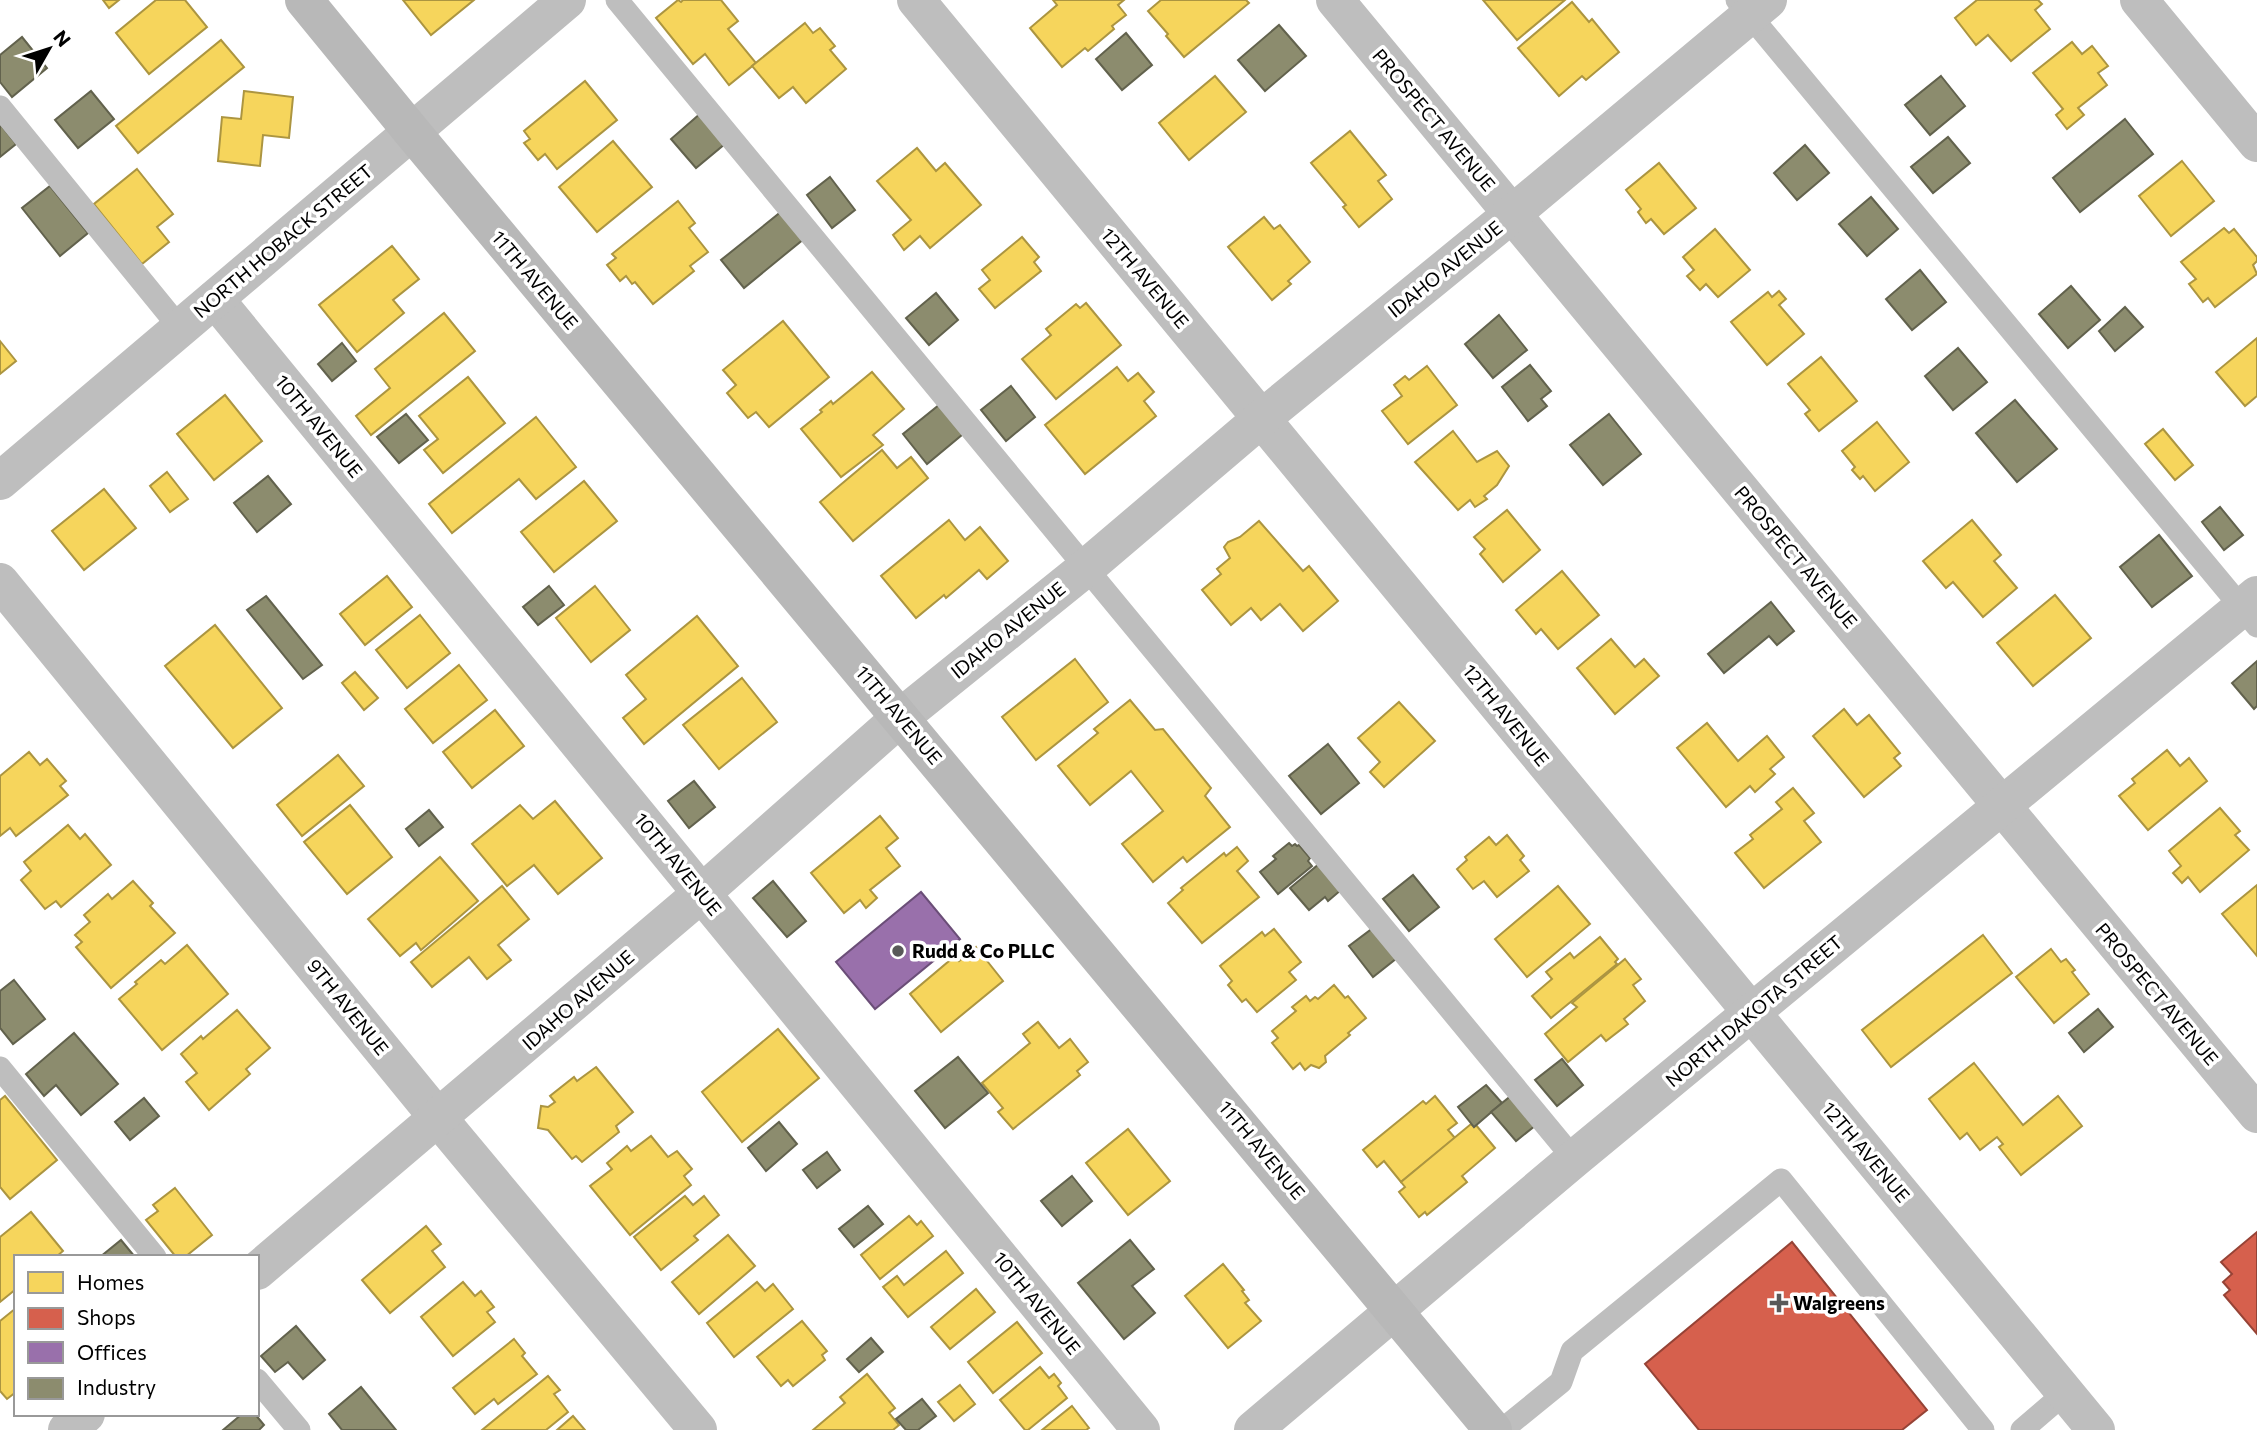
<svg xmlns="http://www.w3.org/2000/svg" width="2257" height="1430" font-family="Commissioner,sans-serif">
  <rect width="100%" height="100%" fill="#fff"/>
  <g fill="#f6d55c" stroke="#ac9540" stroke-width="2">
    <path d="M103 0H119L109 8Z"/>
    <path d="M156 0H185L207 27 149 74 116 33Z"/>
    <path d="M403 0H474L431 35Z"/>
    <path d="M678 0 681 2 683 0H721L738 21 728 29 756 63 729 85 705 54 693 64 656 18Z"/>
    <path d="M1053 0H1124L1118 5 1126 15 1112 26 1114 29 1088 51 1085 48 1062 67 1030 28 1057 5Z"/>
    <path d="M1161 0H1246L1249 3 1184 57 1166 36 1168 34 1148 11Z"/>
    <path d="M1483 0H1565L1517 40Z"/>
    <path d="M1977 0H2038L2042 4 2035 10 2050 29 2011 61 1988 35 1976 45 1955 18Z"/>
    <path d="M1572 2 1589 22 1592 19 1619 52 1586 80 1582 76 1559 96 1518 48Z"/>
    <path d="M805 23 813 33 820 28 835 46 830 50 846 69 806 103 793 87 779 98 752 66Z"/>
    <path d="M221 40 244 67 138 153 116 126Z"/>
    <path d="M2072 42 2082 54 2092 46 2108 66 2098 73 2107 85 2078 108 2084 115 2067 129 2056 115 2063 109 2033 73Z"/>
    <path d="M1215 76 1246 112 1189 160 1159 123Z"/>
    <path d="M585 81 617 120 557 169 545 154 538 160 524 143 530 139 524 131Z"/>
    <path d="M244 91 293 97 289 138 263 135 260 166 218 161 222 117 241 119Z"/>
    <path d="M1350 131 1386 175 1378 181 1392 199 1359 227 1343 207 1346 205 1311 163Z"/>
    <path d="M613 141 652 187 597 232 559 187Z"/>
    <path d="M917 148 936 171 945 163 981 205 930 248 920 236 904 250 893 235 911 220 877 181Z"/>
    <path d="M2182 161 2214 201 2171 236 2139 196Z"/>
    <path d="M1659 163 1696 208 1664 234 1651 219 1646 223 1638 212 1641 209 1626 190Z"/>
    <path d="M137 169 173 214 157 227 169 242 142 264 94 204Z"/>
    <path d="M678 201 695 223 689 228 708 252 690 266 694 271 653 304 635 282 632 284 626 276 620 281 607 265 616 258 612 254Z"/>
    <path d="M1264 217 1274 229 1280 225 1310 262 1288 281 1291 284 1272 300 1228 247Z"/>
    <path d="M2224 228 2229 233 2234 229 2257 257V261L2253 265 2257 274 2215 307 2208 298 2203 302 2189 284 2196 279 2181 262Z"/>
    <path d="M1715 229 1750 270 1718 297 1706 284 1700 290 1687 276 1694 270 1683 257Z"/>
    <path d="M1022 237 1039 257 1034 262 1041 271 995 308 979 289 990 280 982 270Z"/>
    <path d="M392 246 419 279 393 300 404 313 357 352 319 305Z"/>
    <path d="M1779 291 1786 299 1779 305 1804 334 1767 365 1731 322 1768 292 1772 297Z"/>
    <path d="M1086 303 1121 345 1056 399 1022 359 1051 335 1046 329 1076 304 1080 308Z"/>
    <path d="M444 313 475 351 371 435 356 416 390 388 375 369Z"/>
    <path d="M783 321 829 377 769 427 756 412 748 418 727 393 736 385 723 370Z"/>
    <path d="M2257 338V396L2245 406 2216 372Z"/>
    <path d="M0 341 16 361 0 374Z"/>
    <path d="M1821 357 1857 401 1819 431 1805 414 1810 410 1788 384Z"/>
    <path d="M1427 366 1457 405 1408 444 1382 411 1402 396 1394 385 1405 376 1409 380Z"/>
    <path d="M1117 367 1128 381 1138 373 1154 392 1144 401 1156 416 1085 474 1045 425Z"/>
    <path d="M872 372 904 409 873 435 883 445 841 477 801 429 822 412 820 410 831 401 833 404Z"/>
    <path d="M468 377 505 423 443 473 424 450 438 439 419 416Z"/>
    <path d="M225 395 262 441 214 480 177 434Z"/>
    <path d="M536 417 576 467 536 499 519 479 452 533 429 504Z"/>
    <path d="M1877 422 1909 462 1875 491 1863 476 1860 479 1852 470 1855 467 1842 451Z"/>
    <path d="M2163 429 2193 465 2175 480 2145 444Z"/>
    <path d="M1453 431 1477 462 1497 451 1509 466 1497 485 1484 496 1487 499 1475 507 1470 500 1458 510 1415 462Z"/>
    <path d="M882 450 897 468 911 457 928 478 853 541 820 502Z"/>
    <path d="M167 472 188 499 170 512 150 486Z"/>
    <path d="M584 481 617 521 554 572 521 532Z"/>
    <path d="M104 489 136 528 84 570 52 531Z"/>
    <path d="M1507 510 1540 550 1503 582 1480 554 1485 549 1474 537Z"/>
    <path d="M949 520 965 540 980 527 1008 561 987 579 979 570 946 598 944 595 916 618 881 576Z"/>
    <path d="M1972 520 2001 555 1994 561 2017 588 1983 617 1953 582 1946 588 1923 561Z"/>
    <path d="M1259 521 1303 571 1309 566 1338 601 1303 631 1280 604 1261 620 1251 608 1231 625 1202 590 1221 574 1217 569 1230 558 1224 547 1228 542 1240 537Z"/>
    <path d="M1562 571 1599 615 1558 649 1541 629 1536 634 1516 610Z"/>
    <path d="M387 576 412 607 365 645 340 614Z"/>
    <path d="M595 586 630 630 591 662 556 618Z"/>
    <path d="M2055 595 2091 638 2033 686 1997 643Z"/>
    <path d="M420 615 450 653 407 688 376 650Z"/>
    <path d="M697 616 738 666 644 744 623 718 646 699 626 675Z"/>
    <path d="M215 625 282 708 233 748 165 666Z"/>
    <path d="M1611 639 1635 667 1644 659 1659 676 1615 714 1577 668Z"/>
    <path d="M1075 659 1108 702 1036 760 1002 717Z"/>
    <path d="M459 665 487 700 433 743 405 709Z"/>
    <path d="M355 672 378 698 364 710 342 683Z"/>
    <path d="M742 678 777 722 719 769 683 725Z"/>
    <path d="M1130 700 1155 730 1163 729 1211 788 1205 796 1230 827 1187 862 1183 857 1153 882 1122 844 1163 811 1131 771 1090 805 1058 766 1098 733 1094 729Z"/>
    <path d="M1399 702 1435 741 1384 787 1370 772 1380 762 1358 738Z"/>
    <path d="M1844 709 1857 725 1869 715 1900 753 1894 758 1901 766 1864 797 1813 736Z"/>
    <path d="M495 710 524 746 472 788 443 752Z"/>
    <path d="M1707 723 1738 761 1767 736 1784 757 1770 769 1775 774 1755 792 1750 786 1726 807 1677 748Z"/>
    <path d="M2167 750 2180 766 2189 758 2207 781 2148 830 2119 796 2135 783 2132 779Z"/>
    <path d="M29 752 40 765 47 759 66 781 60 786 68 795 16 836 10 828 0 836V776Z"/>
    <path d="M338 755 364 786 302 836 277 805Z"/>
    <path d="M1793 788 1814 813 1804 821 1821 842 1764 888 1735 853 1753 839 1750 835 1782 809 1776 802Z"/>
    <path d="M555 801 602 858 558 894 534 865 507 886 472 844 520 805 533 819Z"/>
    <path d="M350 805 392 857 347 894 304 842Z"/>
    <path d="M2220 808 2240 831 2235 835 2249 850 2200 892 2188 877 2182 883 2173 873 2181 866 2169 851Z"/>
    <path d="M880 816 898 838 886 848 900 866 870 890 877 898 866 908 860 900 844 913 811 873Z"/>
    <path d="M68 825 80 839 85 834 111 865 61 907 56 901 45 909 21 880 31 871 24 862Z"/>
    <path d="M1507 835 1524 856 1520 860 1529 871 1497 897 1484 881 1473 889 1457 869 1467 860 1465 857 1489 837 1496 845Z"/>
    <path d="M1237 847 1248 861 1237 871 1259 897 1202 943 1168 903 1183 890 1181 888 1224 853 1226 856Z"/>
    <path d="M440 857 478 901 421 950 416 943 400 956 368 919Z"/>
    <path d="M133 881 153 903 150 906 175 933 111 988 76 947 82 942 75 935 90 922 84 915 108 894 112 899Z"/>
    <path d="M2257 885V956L2222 914Z"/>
    <path d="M502 886 529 919 498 945 511 960 487 979 469 957 432 987 411 962Z"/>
    <path d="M1558 886 1590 924 1527 977 1495 939Z"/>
    <path d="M1274 929 1301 962 1289 972 1296 980 1257 1012 1246 999 1242 1002 1228 985 1232 981 1220 966 1262 932 1265 936Z"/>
    <path d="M1983 935 2012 973 1891 1067 1862 1030Z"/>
    <path d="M1600 937 1618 959 1615 962 1617 964 1551 1018 1532 996 1552 979 1546 972 1570 953 1574 958Z"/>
    <path d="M187 945 228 994 162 1050 119 999 137 984 135 982 161 960 165 964Z"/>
    <path d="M976 947 1003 981 941 1032 910 994 955 956 959 961Z"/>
    <path d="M2051 949 2061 962 2066 959 2075 970 2072 972 2089 994 2054 1023 2016 977Z"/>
    <path d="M1625 959 1641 979 1633 985 1645 1001 1624 1019 1628 1024 1606 1041 1601 1035 1568 1062 1545 1034 1577 1007 1572 1003Z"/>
    <path d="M1334 985 1345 998 1348 996 1366 1018 1348 1033 1350 1035 1325 1056 1326 1062 1319 1068 1311 1065 1305 1070 1300 1063 1293 1069 1272 1043 1278 1038 1272 1031 1296 1011 1292 1007 1306 996 1310 1001 1315 997 1318 999Z"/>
    <path d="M237 1010 270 1048 246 1069 250 1074 209 1110 186 1082 197 1073 181 1054 201 1036 203 1039Z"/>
    <path d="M1038 1022 1059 1048 1070 1039 1088 1062 1077 1071 1080 1075 1013 1129 998 1112 1003 1108 982 1083 1030 1043 1023 1034Z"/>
    <path d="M778 1029 819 1078 742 1142 702 1092Z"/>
    <path d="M1974 1063 2023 1125 2058 1096 2082 1126 2021 1175 1999 1147 2003 1144 1997 1137 1980 1150 1967 1133 1960 1139 1929 1099Z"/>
    <path d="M596 1067 633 1112 616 1126 619 1132 582 1162 576 1156 572 1159 548 1130 538 1128 541 1106 548 1107 555 1102 550 1096 574 1077 577 1081Z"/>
    <path d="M5 1096 57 1160 10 1199 0 1187V1100Z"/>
    <path d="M1435 1096 1457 1123 1448 1130 1455 1138 1401 1182 1384 1161 1377 1167 1363 1150 1423 1101 1426 1104Z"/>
    <path d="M1471 1124 1474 1127 1476 1125 1495 1148 1462 1176 1467 1182 1427 1215 1425 1212 1419 1217 1399 1192 1405 1187 1401 1182Z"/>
    <path d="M1128 1129 1170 1181 1128 1215 1086 1163Z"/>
    <path d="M651 1136 668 1157 677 1151 692 1169 684 1176 691 1185 630 1235 590 1186 612 1169 607 1163 627 1146 631 1151Z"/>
    <path d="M175 1188 212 1235 185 1257H176L146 1220 158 1211 153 1205Z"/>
    <path d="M685 1196 693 1205 704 1196 719 1215 694 1236 698 1240 661 1270 634 1237Z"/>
    <path d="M31 1212 63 1251 56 1257H16V1289L0 1302V1237Z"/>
    <path d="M909 1216 917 1225 921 1221 933 1236 880 1279 861 1255Z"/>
    <path d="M426 1226 441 1244 432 1251 445 1267 390 1313 362 1280Z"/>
    <path d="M728 1235 755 1266 699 1314 672 1282Z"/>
    <path d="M946 1251 963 1273 908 1317 883 1287 897 1276 904 1285Z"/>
    <path d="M1223 1264 1244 1290 1242 1291 1249 1300 1245 1303 1261 1321 1228 1348 1185 1296Z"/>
    <path d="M463 1282 475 1296 481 1291 494 1307 487 1312 495 1322 453 1356 421 1317Z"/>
    <path d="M757 1282 765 1291 773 1284 793 1309 734 1357 707 1323Z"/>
    <path d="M976 1289 995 1312 950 1349 931 1327Z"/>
    <path d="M16 1308V1392L7 1399 0 1391V1321Z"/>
    <path d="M802 1321 827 1351 822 1355 825 1360 793 1386 788 1380 781 1386 757 1357Z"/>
    <path d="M1017 1322 1042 1353 993 1393 968 1362Z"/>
    <path d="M514 1339 525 1353 522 1356 537 1374 498 1404 494 1399 475 1414 453 1388Z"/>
    <path d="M1040 1367 1049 1378 1054 1374 1061 1383 1058 1386 1067 1398 1028 1430H1025L1000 1400Z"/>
    <path d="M867 1374 895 1408 889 1413 899 1425 893 1430H813L845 1403 840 1397Z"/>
    <path d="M548 1376 560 1390 554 1394 568 1412 546 1430H482Z"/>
    <path d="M960 1385 975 1404 954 1421 938 1402Z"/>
    <path d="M1072 1406 1089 1428 1086 1430H1042Z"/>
    <path d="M573 1416 585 1430H557Z"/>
  </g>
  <g fill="#d6604d" stroke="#964336" stroke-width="2">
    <path d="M2257 1232V1334L2224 1295 2230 1290 2223 1282 2232 1274 2221 1262Z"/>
    <path d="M1792 1242 1927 1410 1902 1430H1699L1645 1364Z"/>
  </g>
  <path fill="#9970ab" stroke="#6b4e78" stroke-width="2" d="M921 892 960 939 875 1009 836 962Z"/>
  <g fill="#8c8c6e" stroke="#62624d" stroke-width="2">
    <path d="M1279 25 1306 56 1265 91 1238 60Z"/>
    <path d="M1126 33 1152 65 1122 90 1096 59Z"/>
    <path d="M22 37 47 68 12 97 0 82V55Z"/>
    <path d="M1941 76 1965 106 1930 135 1905 105Z"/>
    <path d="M91 91 114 119 78 148 55 120Z"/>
    <path d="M701 113 726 143 696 168 671 139Z"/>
    <path d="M2125 119 2153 154 2080 212 2053 178Z"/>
    <path d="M0 124 16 144 0 157Z"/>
    <path d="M1948 137 1970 163 1933 193 1911 167Z"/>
    <path d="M1805 145 1829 173 1797 200 1774 173Z"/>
    <path d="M830 177 855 210 832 228 807 195Z"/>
    <path d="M50 186 88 233 60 256 22 208Z"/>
    <path d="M1871 197 1898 229 1867 256 1839 224Z"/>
    <path d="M782 211 805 238 744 288 721 260Z"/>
    <path d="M1920 270 1946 302 1912 330 1886 299Z"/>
    <path d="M2071 286 2100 320 2068 348 2039 314Z"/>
    <path d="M936 293 958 320 929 345 906 318Z"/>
    <path d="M2125 307 2143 327 2115 351 2099 331Z"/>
    <path d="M1499 315 1527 350 1493 378 1465 344Z"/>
    <path d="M342 343 356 361 332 381 318 364Z"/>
    <path d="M1958 348 1987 382 1953 410 1925 376Z"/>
    <path d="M1530 365 1551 391 1541 399 1547 406 1528 421 1502 387Z"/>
    <path d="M1011 386 1035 417 1006 441 981 410Z"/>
    <path d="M2015 400 2057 449 2017 482 1976 433Z"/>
    <path d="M939 405 963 434 927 464 903 434Z"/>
    <path d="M406 414 428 440 399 463 377 437Z"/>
    <path d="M1609 414 1641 454 1603 485 1570 445Z"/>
    <path d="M268 476 291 504 257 532 234 503Z"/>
    <path d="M2220 507 2243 535 2224 550 2202 522Z"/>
    <path d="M2159 535 2192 576 2152 607 2120 567Z"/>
    <path d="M549 586 564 605 538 625 523 607Z"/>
    <path d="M266 596 322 665 303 679 247 610Z"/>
    <path d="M1771 602 1794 631 1777 645 1769 636 1724 673 1708 654Z"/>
    <path d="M2257 661V706L2254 709 2232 683Z"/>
    <path d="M1328 744 1359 783 1321 814 1289 776Z"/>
    <path d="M694 781 715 807 689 828 668 801Z"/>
    <path d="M429 810 443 827 419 846 406 829Z"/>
    <path d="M1289 843 1292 846 1295 844 1297 846 1299 845 1310 858 1308 861 1312 866 1278 894 1260 872 1276 859 1273 856Z"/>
    <path d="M1319 864 1341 890 1328 901 1325 897 1309 910 1290 888Z"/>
    <path d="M1413 875 1439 907 1409 931 1383 899Z"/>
    <path d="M773 881 806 921 787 937 753 898Z"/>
    <path d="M1373 928 1397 958 1373 977 1349 946Z"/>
    <path d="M14 980 45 1019 13 1044 0 1028V991Z"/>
    <path d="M2098 1009 2113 1027 2084 1052 2069 1033Z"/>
    <path d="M74 1033 118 1084 81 1115 56 1085 44 1096 26 1074Z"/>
    <path d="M958 1057 988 1093 945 1128 915 1091Z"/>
    <path d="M1562 1059 1583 1085 1557 1106 1535 1080Z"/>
    <path d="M1486 1085 1502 1103 1474 1127 1458 1107Z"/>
    <path d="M1512 1095 1536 1125 1516 1141 1491 1112Z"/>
    <path d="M144 1098 159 1116 130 1140 115 1122Z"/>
    <path d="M779 1122 797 1144 766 1171 748 1148Z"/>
    <path d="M827 1152 840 1170 817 1188 803 1170Z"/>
    <path d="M1072 1176 1092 1201 1062 1226 1041 1201Z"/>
    <path d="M868 1206 883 1224 854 1247 839 1229Z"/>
    <path d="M121 1240 135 1257H100Z"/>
    <path d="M1130 1240 1154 1269 1132 1286 1155 1313 1124 1339 1078 1283Z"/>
    <path d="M296 1326 325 1360 303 1379 288 1362 275 1372 261 1356Z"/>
    <path d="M871 1338 883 1352 859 1372 847 1359Z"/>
    <path d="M361 1387 396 1430H342L329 1414Z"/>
    <path d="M922 1399 936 1416 918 1430H906L896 1419Z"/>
    <path d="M242 1414H255L264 1425 259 1430H223Z"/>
  </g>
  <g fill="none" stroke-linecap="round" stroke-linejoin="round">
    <g stroke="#bebebe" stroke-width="23">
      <path d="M617 0 1574 1159"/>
      <path d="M1737 0 2257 626"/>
      <path d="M0 107 180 328"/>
      <path d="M0 1068 155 1257"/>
      <path d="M257 1380 299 1430"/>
      <path d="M1502 1430 1561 1382 1572 1351 1781 1180 1983 1430"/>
      <path d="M2022 1430 2065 1393"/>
    </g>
    <g stroke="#bebebe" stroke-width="38">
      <path d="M916 0 2096 1430"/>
      <path d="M1335 0 2257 1114"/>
      <path d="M2139 0 2257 143"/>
      <path d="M215 299 1141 1430"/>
      <path d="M0 481 567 0"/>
      <path d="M0 582 439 1119 698 1430"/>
      <path d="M257 1271 702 893 901 717 1087 567 1261 419 1512 214 1768 0"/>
      <path d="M67 1430 86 1414"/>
      <path d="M1253 1430 1574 1159 2257 595"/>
    </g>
    <path stroke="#b8b8b8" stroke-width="38" d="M304 0 412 132 1493 1430"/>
  </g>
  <g fill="#595959" stroke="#fff" stroke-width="2.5">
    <circle cx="898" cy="951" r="7"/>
    <path d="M1775.5 1292.5h7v7h7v7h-7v7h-7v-7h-7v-7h7z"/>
  </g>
  <g text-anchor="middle" stroke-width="7" stroke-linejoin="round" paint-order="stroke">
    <g font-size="19" fill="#000" stroke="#fff">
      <text transform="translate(1434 120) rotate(50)" y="7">PROSPECT AVENUE</text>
      <text transform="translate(283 241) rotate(-40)" y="7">NORTH HOBACK STREET</text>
      <text transform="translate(1445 269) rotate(-39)" y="7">IDAHO AVENUE</text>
      <text transform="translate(1145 278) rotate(50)" y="7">12TH AVENUE</text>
      <text transform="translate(535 280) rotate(50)" y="7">11TH AVENUE</text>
      <text transform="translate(319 426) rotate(51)" y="7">10TH AVENUE</text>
      <text transform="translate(1796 557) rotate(50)" y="7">PROSPECT AVENUE</text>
      <text transform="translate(1008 630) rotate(-39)" y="7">IDAHO AVENUE</text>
      <text transform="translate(899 715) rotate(50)" y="7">11TH AVENUE</text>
      <text transform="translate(1506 715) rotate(51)" y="7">12TH AVENUE</text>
      <text transform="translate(678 864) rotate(51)" y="7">10TH AVENUE</text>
      <text transform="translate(2157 994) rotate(50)" y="7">PROSPECT AVENUE</text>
      <text transform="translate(578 1000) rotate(-41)" y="7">IDAHO AVENUE</text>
      <text transform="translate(348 1007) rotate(51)" y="7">9TH AVENUE</text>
      <text transform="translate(1754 1011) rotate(-40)" y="7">NORTH DAKOTA STREET</text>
      <text transform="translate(1262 1150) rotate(50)" y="7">11TH AVENUE</text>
      <text transform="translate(1866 1152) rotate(50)" y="7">12TH AVENUE</text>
      <text transform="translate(1037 1303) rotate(51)" y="7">10TH AVENUE</text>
    </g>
    <g font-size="19" font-weight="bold" fill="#000" stroke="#fff" text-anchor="start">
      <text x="912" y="958">Rudd &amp; Co PLLC</text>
      <text x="1793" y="1310">Walgreens</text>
    </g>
  </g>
  <rect x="14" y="1255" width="245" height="161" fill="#ffffff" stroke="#999999" stroke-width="2"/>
  <rect x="28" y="1272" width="35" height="21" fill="#f6d55c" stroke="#999999" stroke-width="2"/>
  <text x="77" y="1290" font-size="21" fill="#000000">Homes</text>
  <rect x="28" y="1308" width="35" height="21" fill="#d6604d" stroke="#999999" stroke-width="2"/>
  <text x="77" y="1325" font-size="21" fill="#000000">Shops</text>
  <rect x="28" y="1342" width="35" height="21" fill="#9970ab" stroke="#999999" stroke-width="2"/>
  <text x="77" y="1360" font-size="21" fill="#000000">Offices</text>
  <rect x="28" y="1378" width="35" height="21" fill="#8c8c6e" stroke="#999999" stroke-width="2"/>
  <text x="77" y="1395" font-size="21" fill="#000000">Industry</text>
  <g transform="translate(49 49) rotate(51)" stroke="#ffffff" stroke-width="5" paint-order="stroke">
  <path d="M0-5L12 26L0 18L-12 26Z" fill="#000000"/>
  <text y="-10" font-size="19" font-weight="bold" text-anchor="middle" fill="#000000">N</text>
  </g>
</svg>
